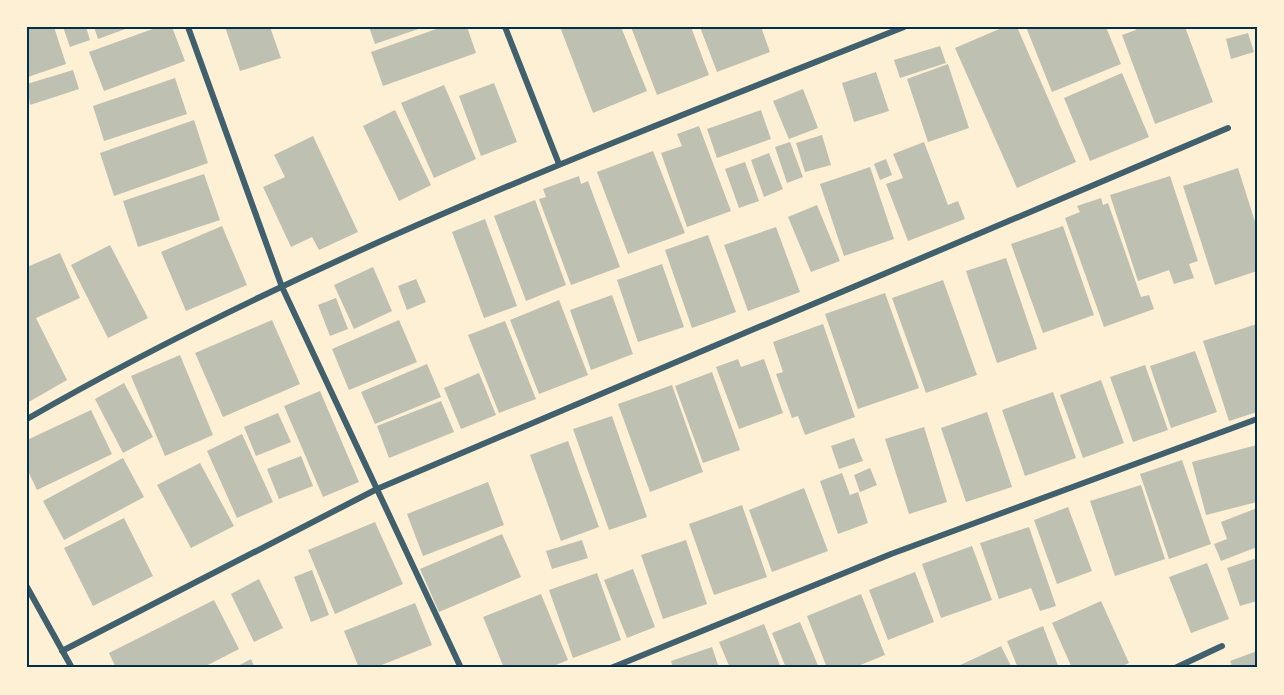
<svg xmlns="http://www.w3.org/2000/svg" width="1284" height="695" font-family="'Noto Sans',sans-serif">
  <rect width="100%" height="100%" fill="#fdf0d5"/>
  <g fill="#bec0b2">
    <path d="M27 27H54L66 64 28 77Z"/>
    <path d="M63 27H86L90 40 70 47Z"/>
    <path d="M94 27H131L98 39Z"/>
    <path d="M158 27H172L185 61 104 91 89 52Z"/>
    <path d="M225 27H270L281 58 240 71Z"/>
    <path d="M369 27H424L375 44Z"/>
    <path d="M442 27H467L476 53 383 86 371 52Z"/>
    <path d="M560 27H621L647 91 593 113Z"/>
    <path d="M631 27H691L709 75 657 95Z"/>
    <path d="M700 27H761L770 52 717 72Z"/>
    <path d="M1004 27H1017L1076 162 1017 188 955 48Z"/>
    <path d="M1026 27H1106L1121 64 1052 92Z"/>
    <path d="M1135 27H1185L1213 102 1155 124 1122 35 1136 30Z"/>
    <path d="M1248 33 1254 52 1231 59 1226 39Z"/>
    <path d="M940 46 946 63 900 78 894 60Z"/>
    <path d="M948 64 969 128 928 142 907 79Z"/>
    <path d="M73 70 79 89 30 105 27 84Z"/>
    <path d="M876 72 889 111 854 122 842 83Z"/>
    <path d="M1122 73 1149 137 1090 161 1064 98Z"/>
    <path d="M175 78 187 114 104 141 93 106Z"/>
    <path d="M494 83 517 142 481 156 459 96Z"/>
    <path d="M444 85 476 159 434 178 401 103Z"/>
    <path d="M803 89 818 128 789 139 773 101Z"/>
    <path d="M395 110 431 185 399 201 363 126Z"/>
    <path d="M761 110 771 139 717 158 707 129Z"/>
    <path d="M194 120 208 163 114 196 100 153Z"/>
    <path d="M699 126 731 211 687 227 661 153 682 146 677 134Z"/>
    <path d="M822 135 831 165 805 172 796 143Z"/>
    <path d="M313 136 358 232 319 250 312 237 291 247 263 187 285 177 274 155Z"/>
    <path d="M790 142 803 177 787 183 775 147Z"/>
    <path d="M924 142 948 205 958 201 965 219 908 241 886 184 903 178 893 154Z"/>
    <path d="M653 151 685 233 628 254 597 172Z"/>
    <path d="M769 153 783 189 764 197 751 160Z"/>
    <path d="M886 159 892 175 880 180 874 164Z"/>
    <path d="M745 162 759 201 739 208 725 169Z"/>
    <path d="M870 167 894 239 844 256 820 184Z"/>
    <path d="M1238 168 1257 228V271L1215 285 1183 186Z"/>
    <path d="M204 174 220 220 138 247 123 201Z"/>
    <path d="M579 176 581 184 588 181 620 267 571 285 539 199 546 197 543 189Z"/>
    <path d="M1170 176 1198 261 1189 264 1194 278 1174 284 1169 270 1138 281 1110 195Z"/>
    <path d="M1101 198 1103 205 1108 203 1141 297 1149 295 1154 309 1104 327 1065 218 1080 212 1077 206Z"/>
    <path d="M535 200 566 285 526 301 494 216Z"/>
    <path d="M817 205 840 261 811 272 788 217Z"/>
    <path d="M485 219 517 306 484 318 452 232Z"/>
    <path d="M222 226 247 285 186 311 161 252Z"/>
    <path d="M1063 226 1094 315 1043 333 1011 244Z"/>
    <path d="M776 227 800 292 748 311 724 245Z"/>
    <path d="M708 235 736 312 692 328 665 250Z"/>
    <path d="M110 245 148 318 108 338 71 265Z"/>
    <path d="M60 253 80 298 36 318 67 380 27 403V267Z"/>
    <path d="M1006 258 1037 349 997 363 966 271Z"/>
    <path d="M662 264 684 327 638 342 617 280Z"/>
    <path d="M373 267 392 311 354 329 334 285Z"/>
    <path d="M416 279 426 302 407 310 398 286Z"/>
    <path d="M943 280 977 375 926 393 892 298Z"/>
    <path d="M885 293 919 388 858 409 825 314Z"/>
    <path d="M612 295 633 354 591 370 570 310Z"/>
    <path d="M336 298 348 329 330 336 318 305Z"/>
    <path d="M559 300 588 375 539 394 510 320Z"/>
    <path d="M272 320 300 384 223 417 195 353Z"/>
    <path d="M399 320 417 362 349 390 332 349Z"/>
    <path d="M505 321 536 399 499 413 468 335Z"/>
    <path d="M823 324 855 417 805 435 798 416 792 418 776 374 783 372 773 342Z"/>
    <path d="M1257 324V412L1229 421 1203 341Z"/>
    <path d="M1195 351 1217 412 1171 428 1150 366Z"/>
    <path d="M180 355 213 435 165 456 131 376Z"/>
    <path d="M738 359 741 367 764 359 783 413 739 429 716 367Z"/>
    <path d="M427 364 441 397 375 424 361 392Z"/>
    <path d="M1145 365 1168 430 1133 442 1110 377Z"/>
    <path d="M712 372 740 450 703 463 675 386Z"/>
    <path d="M479 373 496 415 461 429 444 388Z"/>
    <path d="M1101 380 1124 443 1083 458 1060 395Z"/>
    <path d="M124 383 153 437 123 453 95 399Z"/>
    <path d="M672 385 703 472 650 492 618 404Z"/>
    <path d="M320 391 359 482 323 497 284 406Z"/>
    <path d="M1053 392 1076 458 1025 476 1002 410Z"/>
    <path d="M441 401 454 432 389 458 377 426Z"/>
    <path d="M91 410 112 454 37 490 27 469V440Z"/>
    <path d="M987 412 1012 487 966 502 941 428Z"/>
    <path d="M278 413 291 442 256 456 244 427Z"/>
    <path d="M612 416 647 517 609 530 573 429Z"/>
    <path d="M924 427 947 502 909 514 885 439Z"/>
    <path d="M242 434 273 502 237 518 207 451Z"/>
    <path d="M854 438 863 461 839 469 831 446Z"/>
    <path d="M568 441 599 527 561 541 530 455Z"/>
    <path d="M1257 445V502L1206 515 1192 462Z"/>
    <path d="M301 456 313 486 279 499 267 469Z"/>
    <path d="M123 458 144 497 64 540 43 501Z"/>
    <path d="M1182 460 1211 544 1169 559 1140 474Z"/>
    <path d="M200 463 234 526 191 548 157 485Z"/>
    <path d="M870 468 877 485 860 492 854 475Z"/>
    <path d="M842 473 850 495 858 492 868 523 838 534 820 481Z"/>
    <path d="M488 482 504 525 423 556 407 514Z"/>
    <path d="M1141 485 1165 559 1115 576 1090 501Z"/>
    <path d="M804 488 828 551 772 572 749 510Z"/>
    <path d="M742 505 767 577 714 595 689 524Z"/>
    <path d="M1068 507 1092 571 1057 584 1034 520Z"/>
    <path d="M1257 508V547L1221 561 1214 544 1227 539 1221 522Z"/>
    <path d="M124 518 153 576 93 606 64 548Z"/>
    <path d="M375 522 403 584 335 614 308 550Z"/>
    <path d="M1029 527 1056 606 1040 611 1031 588 999 599 980 543Z"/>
    <path d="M502 534 521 577 439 612 420 569Z"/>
    <path d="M582 540 588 558 552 569 546 551Z"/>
    <path d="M686 540 707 604 663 619 641 555Z"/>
    <path d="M972 546 992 600 941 618 922 564Z"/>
    <path d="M1257 558V601L1240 606 1227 568Z"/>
    <path d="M1207 563 1229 619 1191 633 1169 577Z"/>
    <path d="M633 569 655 627 627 638 604 580Z"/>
    <path d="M312 570 329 615 311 622 294 577Z"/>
    <path d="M915 572 934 622 888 640 869 590Z"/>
    <path d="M597 573 621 640 573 658 549 590Z"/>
    <path d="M259 579 283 628 254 642 231 594Z"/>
    <path d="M541 594 568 660 549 668H504L483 617Z"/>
    <path d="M861 594 885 655 853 668H827L807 616Z"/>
    <path d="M214 600 239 649 202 668H116L109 653Z"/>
    <path d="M1101 601 1129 663 1118 668H1072L1052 623Z"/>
    <path d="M415 603 432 645 374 668H359L344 631Z"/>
    <path d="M800 622 819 668H786L772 633Z"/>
    <path d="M764 624 781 668H730L719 642Z"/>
    <path d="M1043 626 1059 668H1018L1007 641Z"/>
    <path d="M1001 646 1012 668H954Z"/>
    <path d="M712 647 719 668H673L671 661Z"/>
    <path d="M1257 651V668H1233L1230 661Z"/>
    <path d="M251 659 255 668H234Z"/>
  </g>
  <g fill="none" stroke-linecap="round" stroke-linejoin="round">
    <g stroke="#3f606c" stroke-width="6">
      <path d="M188 27 282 287 461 668"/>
      <path d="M505 27 559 164"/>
      <path d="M27 419C305 259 607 145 904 27"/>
      <path d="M27 587 72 668"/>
      <path d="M62 651 377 489 1228 128"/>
      <path d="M611 668 891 554 1257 419"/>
      <path d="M1175 668 1222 646"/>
    </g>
  </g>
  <rect width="1284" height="695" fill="none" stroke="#fdf0d5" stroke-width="57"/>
  <rect x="28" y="28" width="1228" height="638" fill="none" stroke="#003049" stroke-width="2"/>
</svg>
